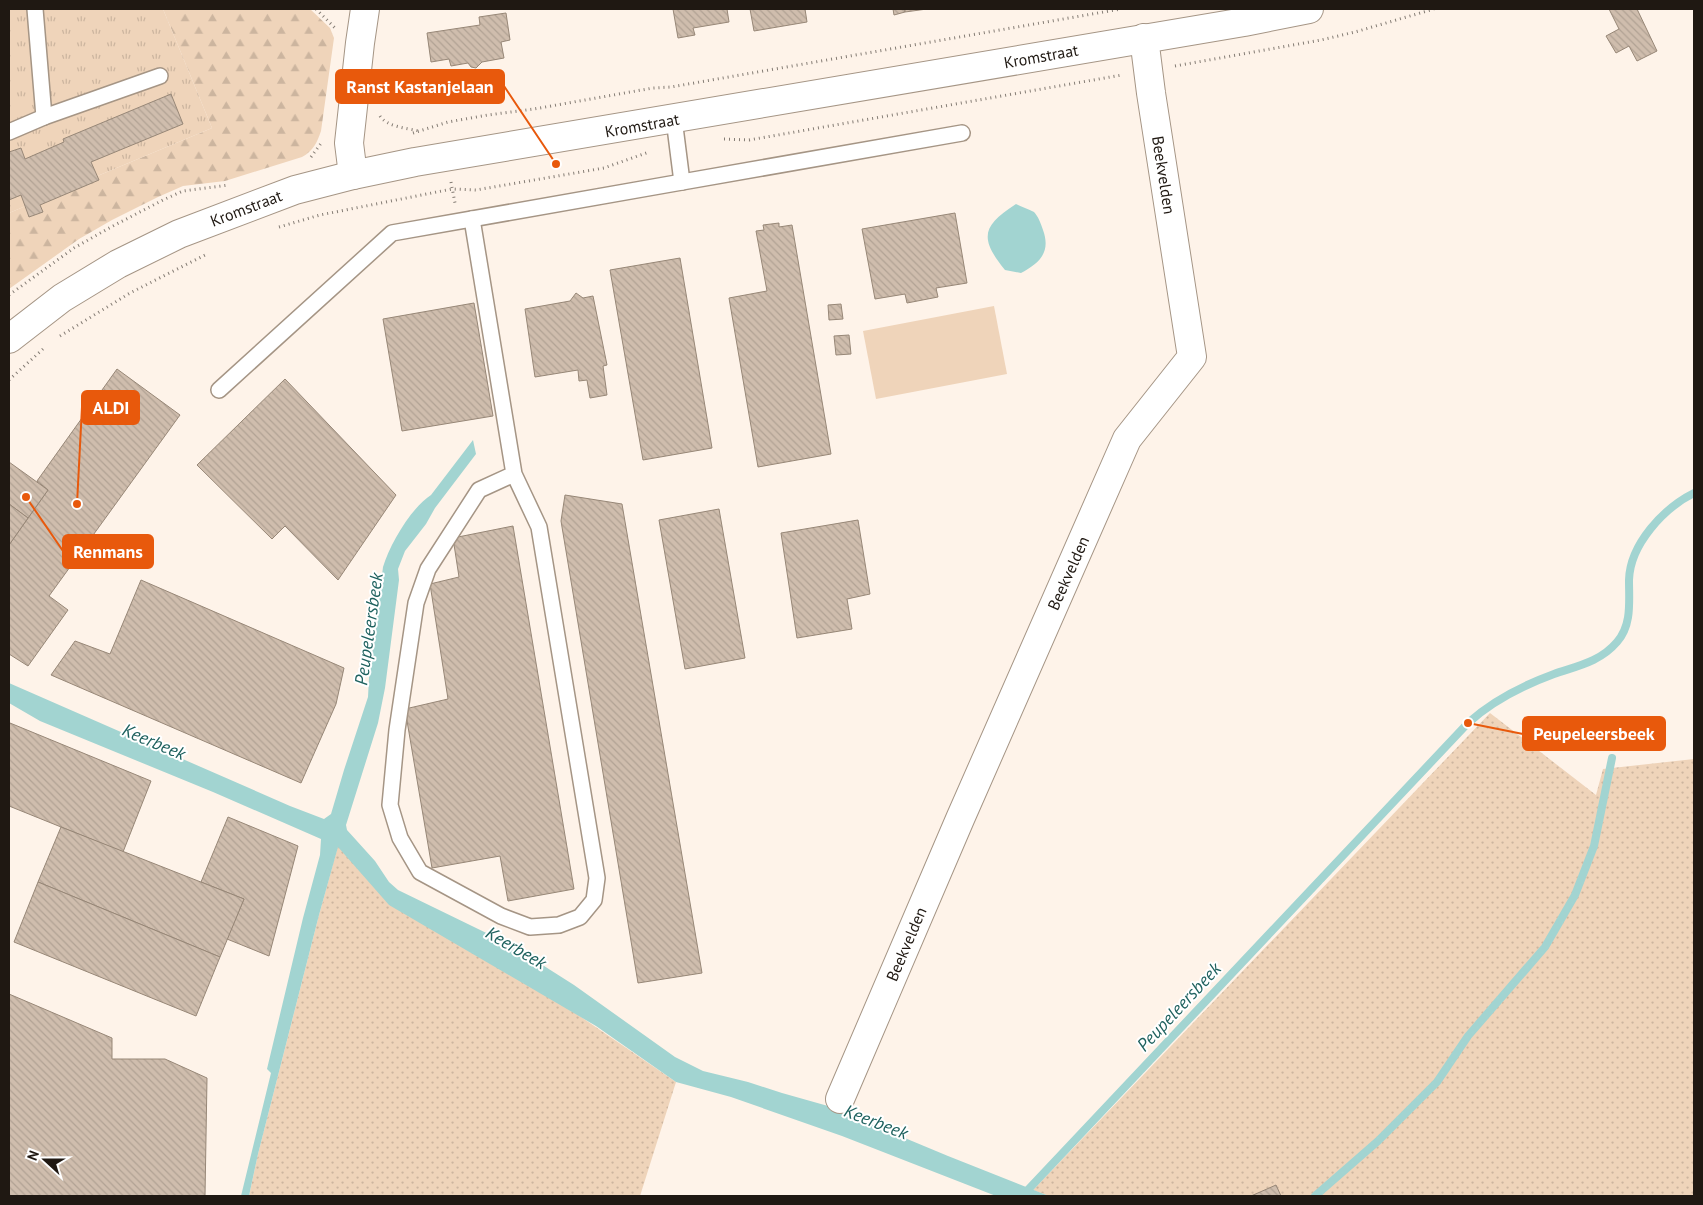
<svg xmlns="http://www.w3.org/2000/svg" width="1703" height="1205" font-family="'PT Sans',sans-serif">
  <defs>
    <pattern id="grass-dots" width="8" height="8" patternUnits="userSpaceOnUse" patternTransform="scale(1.25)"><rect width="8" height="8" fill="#efd4ba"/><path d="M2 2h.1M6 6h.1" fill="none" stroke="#ccb59f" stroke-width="1.8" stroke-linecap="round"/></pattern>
    <pattern id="forest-firs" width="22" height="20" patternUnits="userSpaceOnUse" patternTransform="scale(1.25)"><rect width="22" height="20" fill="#efd4ba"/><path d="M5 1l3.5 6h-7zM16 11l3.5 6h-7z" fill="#ccb59f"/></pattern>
    <pattern id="park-tufts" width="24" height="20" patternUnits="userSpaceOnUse" patternTransform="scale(1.25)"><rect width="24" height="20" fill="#efd4ba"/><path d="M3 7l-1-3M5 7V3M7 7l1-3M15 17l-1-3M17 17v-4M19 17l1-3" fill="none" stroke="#ccb59f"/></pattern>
    <pattern id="building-back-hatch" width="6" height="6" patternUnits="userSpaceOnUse" patternTransform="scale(1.25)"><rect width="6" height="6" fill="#cfbdad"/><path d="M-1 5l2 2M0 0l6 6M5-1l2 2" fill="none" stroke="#b1a294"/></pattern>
  </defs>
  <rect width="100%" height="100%" fill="#fef3e9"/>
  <g fill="url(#grass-dots)">
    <path d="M1490 713 1596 795 1603 769 1694 759V1196H1049L1033 1190Z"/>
    <path d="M338 846 349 858 676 1082 640 1196H249L258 1154 319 915Z"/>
  </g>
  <path fill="url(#forest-firs)" d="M163 9H310L330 28 334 38 321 131C317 143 313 151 302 157L225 181 183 186 158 197 112 220 79 239 9 289V213L212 128Z"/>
  <path fill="url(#park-tufts)" d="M9 9H163L212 128 9 213Z"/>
  <path fill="#efd4ba" d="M994 306 1007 374 876 399 863 331Z"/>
  <g fill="#a2d4d1">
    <path d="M1016 204C1021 207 1029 209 1034 212 1038 216 1041 224 1043 230 1051 252 1040 263 1021 273L1005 270C979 238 982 226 1016 204Z"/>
    <path d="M473 440 476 454 435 508 426 524 405 551 398 569 399 580 385 688 378 723 346 825 347 830 375 861 389 882 398 890 511 945 574 985 675 1057 703 1071 748 1082 782 1093 828 1106 948 1156 1049 1196H996L842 1136 731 1097 676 1082 596 1026 389 905 338 847 319 915 258 1154 249 1196H241L271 1073 267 1069 303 918 320 855 321 839 213 792 40 721 9 703V683L290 806 324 819 331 814 344 770 368 697 369 678 383 567C390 544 411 508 431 495Z"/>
  </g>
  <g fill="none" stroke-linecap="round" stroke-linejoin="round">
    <g stroke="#a2d4d1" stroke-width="8">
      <path d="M1024 1194 1468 723C1491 702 1524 685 1554 674 1577 666 1600 662 1617 642 1632 625 1629 602 1629 580 1630 544 1664 508 1694 493"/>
      <path d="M1315 1196 1378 1141 1437 1082 1468 1036 1545 947 1575 895 1594 846 1612 758"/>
    </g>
  </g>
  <g fill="url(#building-back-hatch)" stroke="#978777">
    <path d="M673 9H727L729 22 693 28 695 35 678 38Z"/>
    <path d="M750 9H805L807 22 754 31Z"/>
    <path d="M893 9H905V12L894 15Z"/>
    <path d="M905 9H927L905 12Z"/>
    <path d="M1609 9H1637L1657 51 1637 61 1629 46 1616 53 1606 36 1619 29Z"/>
    <path d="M506 13 510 40 501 42 504 58 482 62 476 68 471 67 468 63 451 66 449 59 431 62 427 33 480 25 479 17Z"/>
    <path d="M171 94 183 124 91 162 99 180 40 205 43 212 29 217 21 195 9 200V152L21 148 25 159 64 142 63 139Z"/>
    <path d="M955 213 967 283 936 288 938 297 907 303 905 294 875 299 862 229Z"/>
    <path d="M779 223V227L792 225 831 454 758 467 729 298 767 291 756 231 764 230 763 225Z"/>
    <path d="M680 258 712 448 643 460 610 270Z"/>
    <path d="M576 293 583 298 593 296 607 365 603 366 607 395 590 398 587 380 579 381 578 370 535 377 525 309 570 301Z"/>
    <path d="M474 303 493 416 402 431 383 319Z"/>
    <path d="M841 304 843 319 829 320 828 305Z"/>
    <path d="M849 335 851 354 836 355 834 336Z"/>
    <path d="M117 369 180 415 49 596 68 610 28 666 9 654V545L48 490 37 481Z"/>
    <path d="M285 379 396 495 338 580 285 526 272 539 197 465Z"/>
    <path d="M9 462 48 490 28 518 9 504Z"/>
    <path d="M565 495 622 504 702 973 638 983 561 521Z"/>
    <path d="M9 504 28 518 9 545Z"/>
    <path d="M719 509 745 658 685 669 659 520Z"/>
    <path d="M858 520 870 594 847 599 852 629 797 638 781 533Z"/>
    <path d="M513 526 574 889 508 901 500 856 432 868 405 709 448 699 430 584 459 577 453 538Z"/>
    <path d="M141 580 344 668 336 704 301 783 51 675 75 641 110 654Z"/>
    <path d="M10 723 151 781 123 852 9 806V727Z"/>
    <path d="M228 817 298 846 269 956 227 939 244 899 201 882Z"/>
    <path d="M61 827 244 899 220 957 38 882Z"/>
    <path d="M38 882 220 957 196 1016 14 942Z"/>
    <path d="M9 994 112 1038V1059H165L207 1078 205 1196H9Z"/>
    <path d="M1276 1185 1281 1196H1251Z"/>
  </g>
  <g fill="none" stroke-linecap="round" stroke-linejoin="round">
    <defs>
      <g id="lane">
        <path d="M44 117 160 76"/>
        <path d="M9 132 44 117 35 9"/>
        <path d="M682 182 962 133"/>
        <path d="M472 219 514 474 539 527 597 878 594 900 580 917 559 925 530 927 501 916 420 872 400 838 390 805 397 730 416 603 428 569 479 490 514 474"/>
        <path d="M219 390 392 233 682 182 674 119"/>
      </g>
      <g id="street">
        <path d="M353 175 349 143 360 43 365 9"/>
        <path d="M840 1099 960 819 1127 439 1192 357 1151 93 1144 38"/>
      </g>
      <path id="secondary" d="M9 339 62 298 118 264 179 234 295 190 353 175 415 162 1244 22 1309 9"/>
    </defs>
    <use href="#lane" stroke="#a59585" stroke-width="18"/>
    <use href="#street" stroke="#a59585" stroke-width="30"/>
    <use href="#secondary" stroke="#a59585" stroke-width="30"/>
    <g stroke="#847c74" stroke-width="3" stroke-dasharray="1 4" stroke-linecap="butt">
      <path d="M316 9 335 28"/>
      <path d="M1175 66 1321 40 1355 32 1434 9"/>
      <path d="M380 116C387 127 407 128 419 131"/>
      <path d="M413 133 448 122 488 115 534 109 653 88 671 87 1121 9"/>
      <path d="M724 139 749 140 1122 75"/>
      <path d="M311 157 322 142"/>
      <path d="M451 182 455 203"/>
      <path d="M279 227 320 215 452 189 476 190 604 168 649 152"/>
      <path d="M9 295 74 248 111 227 163 200 183 191 229 185"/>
      <path d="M60 336 130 293 205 255"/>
      <path d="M9 380 43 349"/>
    </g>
    <use href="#lane" stroke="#fff" stroke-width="15"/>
    <use href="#street" stroke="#fff" stroke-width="28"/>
    <use href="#secondary" stroke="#fff" stroke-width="28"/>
  </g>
  <g text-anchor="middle" stroke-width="4" stroke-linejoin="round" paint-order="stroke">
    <g font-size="16" fill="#1f1812" stroke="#fff">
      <text transform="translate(1041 56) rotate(-10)" y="6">Kromstraat</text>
      <text transform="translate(642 125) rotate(-10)" y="6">Kromstraat</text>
      <text transform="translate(1164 175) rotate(81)" y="6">Beekvelden</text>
      <text transform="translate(246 208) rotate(-21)" y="6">Kromstraat</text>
      <text transform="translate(1068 573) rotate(-66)" y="6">Beekvelden</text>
      <text transform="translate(906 944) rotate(-67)" y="6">Beekvelden</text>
    </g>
    <g font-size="18" font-style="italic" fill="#1e615e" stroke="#fff">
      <text transform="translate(369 629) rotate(-82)" y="6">Peupeleersbeek</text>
      <text transform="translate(154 742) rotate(23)" y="6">Keerbeek</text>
      <text transform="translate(516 948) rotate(30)" y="6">Keerbeek</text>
      <text transform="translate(1179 1007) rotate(-47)" y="6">Peupeleersbeek</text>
      <text transform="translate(876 1122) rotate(21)" y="6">Keerbeek</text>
    </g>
  </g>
  <path fill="none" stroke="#e8590c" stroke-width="2" d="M556 164L504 86M77 504L82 407M26 497L63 551M1468 723L1523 734"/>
  <g fill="#e8590c" stroke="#fff" stroke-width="2">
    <circle cx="556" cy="164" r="5"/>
    <circle cx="77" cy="504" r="5"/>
    <circle cx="26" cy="497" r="5"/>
    <circle cx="1468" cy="723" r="5"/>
  </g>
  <g fill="#e8590c" stroke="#e8590c" stroke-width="2">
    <rect x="336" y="70" width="168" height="33" rx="5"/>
    <rect x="82" y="391" width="57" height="33" rx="5"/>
    <rect x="63" y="535" width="90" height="33" rx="5"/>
    <rect x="1523" y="717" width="142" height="33" rx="5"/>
  </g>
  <g font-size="18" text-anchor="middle" font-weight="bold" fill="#fff">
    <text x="420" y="93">Ranst Kastanjelaan</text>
    <text x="111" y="414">ALDI</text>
    <text x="108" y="558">Renmans</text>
    <text x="1594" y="740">Peupeleersbeek</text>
  </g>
  <rect width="1703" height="1205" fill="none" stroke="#1f1812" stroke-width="20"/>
  <g transform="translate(45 1160) rotate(291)" stroke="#ffffff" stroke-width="4" paint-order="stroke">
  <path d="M0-4L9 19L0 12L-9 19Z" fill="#1f1812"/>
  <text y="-8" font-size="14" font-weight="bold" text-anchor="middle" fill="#1f1812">N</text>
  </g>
</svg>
